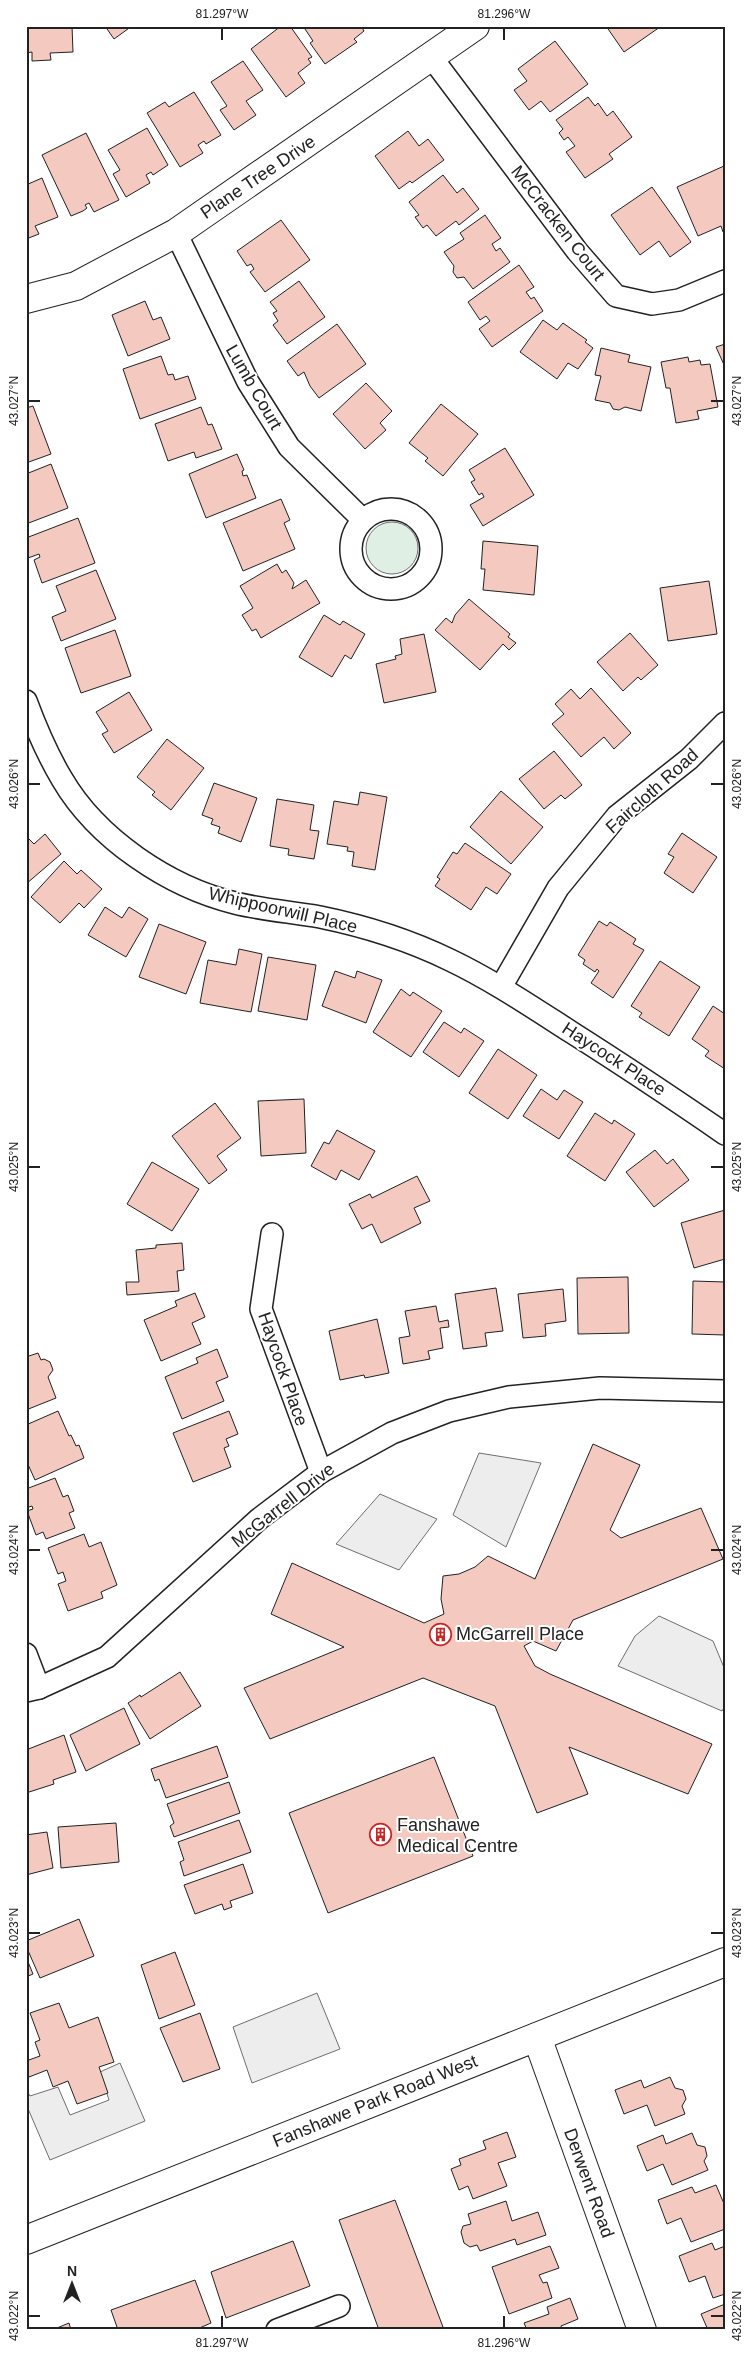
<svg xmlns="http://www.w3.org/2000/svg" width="751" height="2356" font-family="Helvetica,sans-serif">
  <rect width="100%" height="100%" fill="#fff"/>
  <circle fill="#e0efe3" stroke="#6f6f6f" cx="392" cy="548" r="26"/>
  <g fill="#ededed" stroke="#6f6f6f">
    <path d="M479 1453 541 1463 506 1547 453 1515Z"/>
    <path d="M380 1494 437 1519 399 1570 336 1544Z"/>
    <path d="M659 1616 713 1641 725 1670V1706L722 1711 618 1666 635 1636Z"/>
    <path d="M317 1993 340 2049 252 2083 233 2027Z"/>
    <path d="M120 2063 145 2121 50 2160 26 2104V2089L30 2096 58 2087 70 2115 109 2100 100 2072Z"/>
  </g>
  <g fill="#f3c9c0" stroke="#222">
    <path d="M26 26H72L73 52 50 53 51 60 32 61V52L26 53Z"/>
    <path d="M105 26H132L114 39Z"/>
    <path d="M281 26H290L312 57 308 59 311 63 298 73 305 83 286 97 251 49Z"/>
    <path d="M303 26H361L364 31 354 39 357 42 325 64 310 43 313 41Z"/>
    <path d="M606 26H659L660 27 624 52Z"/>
    <path d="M555 41 588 84 550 112 541 101 529 110 514 90 527 81 518 69Z"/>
    <path d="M243 61 263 90 246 101 256 115 234 130 220 110 227 106 211 82Z"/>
    <path d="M194 92 221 135 206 144 204 141 198 145 203 153 180 167 147 113 165 102 169 107Z"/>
    <path d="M588 97 595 106 598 103 607 116 613 111 632 137 609 154 613 159 585 178 566 152 575 146 568 137 564 140 559 133 563 129 556 120Z"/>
    <path d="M147 128 168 165 153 175 151 172 146 175 150 183 126 197 113 174 120 170 108 150Z"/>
    <path d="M408 131 419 146 428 139 444 160 412 183 410 181 399 189 375 156Z"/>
    <path d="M86 133 119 200 94 212 89 203 85 205 87 208 83 211 71 216 42 155Z"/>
    <path d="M724 166 725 231 723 232 721 226 698 236 677 187Z"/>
    <path d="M443 175 457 193 463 188 479 209 459 225 456 221 436 236 427 225 423 228 415 217 419 215 409 202Z"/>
    <path d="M42 178 58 217 35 226 39 234 26 239V185Z"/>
    <path d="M652 187 691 242 670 257 659 241 640 255 611 215Z"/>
    <path d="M485 215 501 238 492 244 496 251 500 248 510 262 473 289 464 277 457 278 453 272 454 266 444 252 464 239 460 233Z"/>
    <path d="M281 220 310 260 265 292 250 272 254 269 251 264 247 266 237 251Z"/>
    <path d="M519 265 534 287 526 292 531 299 534 297 543 311 492 347 479 329 490 321 486 316 480 320 468 302Z"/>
    <path d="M299 281 325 317 287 344 273 325 278 321 273 313 277 311 270 302Z"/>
    <path d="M145 301 153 320 161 317 170 339 128 356 112 315Z"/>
    <path d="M543 320 557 330 563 323 587 340 585 342 593 348 578 369 568 363 557 379 520 352Z"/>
    <path d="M337 324 366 364 319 398 310 386 304 372 298 376 287 361Z"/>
    <path d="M725 344V367L716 347Z"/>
    <path d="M601 348 630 355 628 362 651 367 641 411 625 407 619 410 613 409 610 403 595 400 601 376 595 375Z"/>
    <path d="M161 356 168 375 173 374 175 380 188 376 196 399 140 419 123 369Z"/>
    <path d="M688 357 689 362 700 360 701 365 710 364 718 407 697 411 699 419 676 423 670 388H666L661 362Z"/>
    <path d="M366 383 392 411 380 423 386 430 365 449 333 414Z"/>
    <path d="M441 404 478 434 443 476 425 461 428 458 409 443Z"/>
    <path d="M33 406 51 454 26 463V408Z"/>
    <path d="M201 407 208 425 212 424 222 449 196 458 194 452 168 461 155 424Z"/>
    <path d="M505 448 534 495 483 526 470 505 484 497 482 493 479 495 471 482 475 480 469 470Z"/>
    <path d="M237 454 244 470 242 471 243 476 247 475 256 498 206 518 189 474Z"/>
    <path d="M51 464 68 508 26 524V474Z"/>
    <path d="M281 499 290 520 284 523 295 549 243 571 223 523Z"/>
    <path d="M78 518 95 563 42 583 34 560 40 557 39 554 28 558 26 538Z"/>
    <path d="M483 541 538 546 534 595 483 590 485 569H481Z"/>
    <path d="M277 564 282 573 286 570 294 583 292 589 306 580 320 603 261 638 256 629 252 631 242 615 253 608 240 586Z"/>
    <path d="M96 570 116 619 61 641 52 617 66 611 56 586Z"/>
    <path d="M709 581 717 634 668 641 660 588Z"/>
    <path d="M469 599 510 634 508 637 516 643 509 650 503 644 480 670 435 630 446 618 452 623 455 615Z"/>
    <path d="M324 615 340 625 343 621 365 634 351 659 345 655 332 677 299 657Z"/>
    <path d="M115 630 131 676 81 693 65 648Z"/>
    <path d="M630 633 658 665 641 680 638 677 623 691 597 662Z"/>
    <path d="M424 634 436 692 384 703 376 664 396 659 395 656 402 654 400 639Z"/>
    <path d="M591 688 631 733 614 749 604 737 581 757 552 724 564 714 555 704 571 689 580 699Z"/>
    <path d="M129 692 152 730 114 753 102 734 108 731 96 712Z"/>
    <path d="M167 739 204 768 171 810 152 795 155 792 137 777Z"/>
    <path d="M554 751 582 785 565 799 561 795 544 809 519 779Z"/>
    <path d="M214 783 257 798 241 842 218 833 220 827 211 824 213 819 202 815Z"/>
    <path d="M501 791 543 827 511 864 470 827Z"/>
    <path d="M360 792 387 797 375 870 352 866 354 852 347 851 348 847 327 844 334 801 358 805Z"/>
    <path d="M277 799 314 805 310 830 319 831 314 859 288 855 289 849 270 846Z"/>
    <path d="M682 833 717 857 693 893 664 873 674 857 668 854Z"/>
    <path d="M45 834 61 854 26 884V841L29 839 34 844Z"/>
    <path d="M465 843 511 874 497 894 486 887 471 910 435 886 440 879 437 877 453 852 457 854Z"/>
    <path d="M64 861 77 874 81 870 102 889 84 908 79 903 60 923 31 897Z"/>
    <path d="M105 907 122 918 129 907 148 919 126 957 88 935Z"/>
    <path d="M599 921 607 926 610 922 636 939 633 944 644 950 613 998 591 983 599 971 597 969 595 972 583 964 585 960 578 955Z"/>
    <path d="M159 924 206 942 186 994 139 977Z"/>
    <path d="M239 949 262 954 251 1012 200 1003 208 960 236 965Z"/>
    <path d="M268 957 316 965 307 1020 258 1011Z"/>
    <path d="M660 961 700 987 669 1036 639 1017 642 1013 631 1006Z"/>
    <path d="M335 971 355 978 357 971 382 980 366 1023 322 1006Z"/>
    <path d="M401 989 410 996 413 992 442 1011 411 1057 373 1032Z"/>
    <path d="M713 1006 725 1014V1069L705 1056 709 1051 692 1039Z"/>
    <path d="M444 1022 461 1033 464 1028 484 1041 459 1077 423 1052Z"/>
    <path d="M498 1049 537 1075 508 1119 469 1093Z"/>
    <path d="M541 1089 557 1100 564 1090 583 1102 559 1139 523 1116Z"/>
    <path d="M304 1099 306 1153 261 1156 258 1101Z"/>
    <path d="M215 1103 241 1138 217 1156 227 1170 209 1184 172 1136Z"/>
    <path d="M595 1113 612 1124 614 1120 635 1134 605 1181 567 1156Z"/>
    <path d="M337 1130 375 1151 359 1180 341 1170 336 1180 311 1166 324 1142 329 1144Z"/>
    <path d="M655 1150 667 1164 673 1159 689 1180 654 1207 626 1172Z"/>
    <path d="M152 1162 199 1189 172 1231 127 1204Z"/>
    <path d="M417 1176 430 1201 414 1208 421 1223 381 1243 372 1224 362 1229 349 1204 370 1194 372 1198Z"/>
    <path d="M725 1210V1259L694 1268 681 1223Z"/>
    <path d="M182 1243 184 1270 177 1271 179 1291 127 1295 126 1282H139L136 1250 156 1248V1245Z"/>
    <path d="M628 1277 629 1333 578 1334 577 1278Z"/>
    <path d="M693 1281 725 1282V1335L692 1334Z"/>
    <path d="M496 1288 503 1331 485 1333 487 1346 463 1349 455 1294Z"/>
    <path d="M563 1289 566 1321 545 1324 546 1336 523 1338 518 1294Z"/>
    <path d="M195 1293 205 1317 192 1323 201 1344 161 1361 144 1320 177 1306 175 1301Z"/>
    <path d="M436 1306 439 1322 448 1320 449 1327 440 1328 443 1348 428 1351 430 1359 403 1364 399 1338 410 1336 405 1311Z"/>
    <path d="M377 1319 389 1373 365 1378 364 1375 340 1380 329 1331Z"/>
    <path d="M217 1349 228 1377 216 1382 224 1401 182 1419 165 1377 198 1363 196 1358Z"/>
    <path d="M38 1353 41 1360 44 1359 50 1362 53 1370 48 1377 56 1398 26 1410V1357Z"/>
    <path d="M58 1411 69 1436 71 1435 76 1446 79 1445 84 1458 35 1480 26 1460V1425Z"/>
    <path d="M229 1411 238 1434 226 1439 229 1446 224 1448 231 1467 193 1482 173 1433Z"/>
    <path d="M593 1444 640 1465 610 1530 621 1538 701 1508 723 1559 573 1620 556 1651 533 1641 524 1646 535 1666 550 1674 712 1744 688 1794 569 1747 588 1794 537 1813 495 1706 423 1678 270 1739 244 1688 344 1647 271 1614 292 1563 424 1623 444 1614 441 1599 443 1576 459 1574 475 1567 488 1556 535 1579Z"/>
    <path d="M55 1478 63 1497 68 1495 74 1511 69 1513 75 1528 46 1539 43 1532 36 1535 27 1511 33 1509 32 1506 26 1508V1489Z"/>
    <path d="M84 1534 89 1547 101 1542 117 1585 101 1592 103 1598 68 1611 58 1584 66 1581 63 1572 58 1574 48 1548Z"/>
    <path d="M180 1672 201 1706 150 1739 128 1703 140 1695 141 1697Z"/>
    <path d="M124 1708 140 1744 86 1771 70 1735Z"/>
    <path d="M64 1735 76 1772 53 1780 54 1784 26 1793V1750Z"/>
    <path d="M217 1746 228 1777 166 1798 159 1779 155 1781 151 1769Z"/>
    <path d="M434 1757 473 1856 328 1913 289 1813Z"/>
    <path d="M229 1782 240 1813 174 1837 170 1826 174 1823 167 1804Z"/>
    <path d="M239 1820 251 1852 184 1876 180 1862 184 1860 178 1842Z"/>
    <path d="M116 1823 119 1862 61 1868 58 1827Z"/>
    <path d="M47 1832 53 1868 26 1875V1835Z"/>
    <path d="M243 1864 253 1893 230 1901 232 1907 224 1910 222 1904 195 1914 184 1885Z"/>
    <path d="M79 1919 94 1956 40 1978 26 1946V1941Z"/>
    <path d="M175 1952 195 2005 159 2019 141 1965Z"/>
    <path d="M26 1957 33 1974 26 1977Z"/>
    <path d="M59 2003 69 2028 98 2017 114 2062 99 2067 108 2093 77 2104 68 2081 53 2087 47 2070 29 2077 26 2070V2061L40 2056 35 2042 40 2040 30 2013Z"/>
    <path d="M200 2013 220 2069 183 2082 160 2028Z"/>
    <path d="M670 2077 675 2088 683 2090 686 2099 682 2106 685 2114 655 2126 647 2105 624 2114 615 2090 641 2080 644 2088Z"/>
    <path d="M507 2132 516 2157 498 2163 507 2186 473 2199 468 2186 459 2190 451 2169 461 2165 459 2159 486 2149 483 2141Z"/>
    <path d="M692 2133 697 2145 705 2147 707 2156 704 2161 708 2170 672 2185 663 2164 647 2171 637 2146 663 2135 666 2144Z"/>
    <path d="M716 2185 725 2206V2229L691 2242 681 2218 667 2224 658 2200 692 2187 695 2193Z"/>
    <path d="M395 2200 443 2327 436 2330H379L339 2220Z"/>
    <path d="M506 2201 512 2221 538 2212 546 2235 517 2245 515 2239 480 2251 477 2245 470 2247 464 2243 461 2232 463 2226 471 2224 468 2214Z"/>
    <path d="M293 2241 310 2286 226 2318 211 2272Z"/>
    <path d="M712 2243 715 2250 725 2246V2294L713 2298 705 2276 689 2282 679 2256Z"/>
    <path d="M550 2246 559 2268 539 2275 543 2283 547 2282 552 2298 509 2314 492 2267Z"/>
    <path d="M195 2280 211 2323 195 2330H118L111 2310Z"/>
    <path d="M570 2298 578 2319 561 2326 562 2330H527L524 2323 549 2314 547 2307Z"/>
    <path d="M725 2304V2330H708L701 2314Z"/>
    <path d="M69 2323 71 2330H52Z"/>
  </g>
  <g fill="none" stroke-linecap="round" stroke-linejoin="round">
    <defs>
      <g id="street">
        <path d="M432 58 577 251 616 296 652 304 679 300 725 281"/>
        <path d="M176 233 248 382 289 447 363 520"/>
        <circle cx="391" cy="549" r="40"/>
        <path d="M26 701C36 728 47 754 62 779 97 839 169 887 235 903 263 910 292 912 320 917 364 926 409 940 450 960 492 980 532 1007 571 1032 623 1065 674 1099 725 1134"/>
        <path d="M501 987 558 888 617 816 689 759 725 723"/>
        <path d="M272 1234 261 1309 321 1472"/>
        <path d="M26 1654 39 1688"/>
        <path d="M26 1691 39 1688 107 1657 259 1519 321 1472 392 1433 449 1411 509 1397 600 1388 725 1391"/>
        <path d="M277 2330 339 2306"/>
      </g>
      <g id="secondary">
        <path d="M26 299 76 286 176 233 475 26"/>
        <path d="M537 2037 642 2330"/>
        <path d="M26 2240 725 1962"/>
      </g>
    </defs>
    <use href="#street" stroke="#222" stroke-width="24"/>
    <use href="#secondary" stroke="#222" stroke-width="30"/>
    <use href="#street" stroke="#fff" stroke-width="21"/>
    <use href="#secondary" stroke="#fff" stroke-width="28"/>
  </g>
  <path fill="none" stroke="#222" stroke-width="2" d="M222 28V40M504 28V40M28 401H40M711 401H724M28 784H40M711 784H724M28 1167H40M711 1167H724M28 1550H40M711 1550H724M28 1933H40M711 1933H724M28 2316H40M222 2316V2328M504 2316V2328M711 2316H724"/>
  <defs>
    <symbol id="building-ring" viewBox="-11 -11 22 22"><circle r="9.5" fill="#fff" stroke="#c62828" stroke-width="1.5"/><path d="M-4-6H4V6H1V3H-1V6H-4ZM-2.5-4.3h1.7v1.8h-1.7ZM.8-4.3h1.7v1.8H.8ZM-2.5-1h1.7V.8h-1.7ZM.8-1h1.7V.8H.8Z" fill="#c62828"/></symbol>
  </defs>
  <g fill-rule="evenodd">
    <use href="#building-ring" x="428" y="1622" width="25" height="25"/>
    <use href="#building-ring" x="368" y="1822" width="25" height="25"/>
  </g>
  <g text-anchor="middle" stroke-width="4" stroke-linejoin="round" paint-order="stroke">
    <g font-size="18" fill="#222" stroke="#fff">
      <text transform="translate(258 177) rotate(-34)" y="6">Plane Tree Drive</text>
      <text transform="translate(558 223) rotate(52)" y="6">McCracken Court</text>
      <text transform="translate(254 387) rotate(60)" y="6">Lumb Court</text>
      <text transform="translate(652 791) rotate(-42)" y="6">Faircloth Road</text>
      <text transform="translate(283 910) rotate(13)" y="6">Whippoorwill Place</text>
      <text transform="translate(614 1059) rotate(33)" y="6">Haycock Place</text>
      <text transform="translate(283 1369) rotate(71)" y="6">Haycock Place</text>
      <text transform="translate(283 1505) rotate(-38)" y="6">McGarrell Drive</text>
      <text transform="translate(375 2101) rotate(-22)" y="6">Fanshawe Park Road West</text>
      <text transform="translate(589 2183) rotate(70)" y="6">Derwent Road</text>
    </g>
    <g font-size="18" fill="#222" stroke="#fff" text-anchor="start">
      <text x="456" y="1640">McGarrell Place</text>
      <text x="397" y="1831">Fanshawe<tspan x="397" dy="21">Medical Centre</tspan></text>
    </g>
  </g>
  <rect width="751" height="2356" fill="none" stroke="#ffffff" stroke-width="55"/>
  <g transform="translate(72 2284)" stroke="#ffffff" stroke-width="4" paint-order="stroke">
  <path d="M0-4L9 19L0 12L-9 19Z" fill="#222222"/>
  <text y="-8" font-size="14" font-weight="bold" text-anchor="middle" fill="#222222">N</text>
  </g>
  <rect x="28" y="28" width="696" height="2300" fill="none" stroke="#222" stroke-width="2"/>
  <g font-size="12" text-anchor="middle" fill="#222">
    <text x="222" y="18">81.297°W</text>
    <text x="504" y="18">81.296°W</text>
    <text transform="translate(14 401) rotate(-90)" y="4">43.027°N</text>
    <text transform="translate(737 401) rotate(-90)" y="4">43.027°N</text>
    <text transform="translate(14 784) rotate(-90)" y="4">43.026°N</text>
    <text transform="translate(737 784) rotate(-90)" y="4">43.026°N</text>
    <text transform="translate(14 1167) rotate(-90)" y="4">43.025°N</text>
    <text transform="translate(737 1167) rotate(-90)" y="4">43.025°N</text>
    <text transform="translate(14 1550) rotate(-90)" y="4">43.024°N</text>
    <text transform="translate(737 1550) rotate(-90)" y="4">43.024°N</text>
    <text transform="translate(14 1933) rotate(-90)" y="4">43.023°N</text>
    <text transform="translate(737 1933) rotate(-90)" y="4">43.023°N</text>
    <text transform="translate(14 2316) rotate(-90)" y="4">43.022°N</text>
    <text transform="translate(737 2316) rotate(-90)" y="4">43.022°N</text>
    <text x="222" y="2347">81.297°W</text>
    <text x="504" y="2347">81.296°W</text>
  </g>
</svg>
